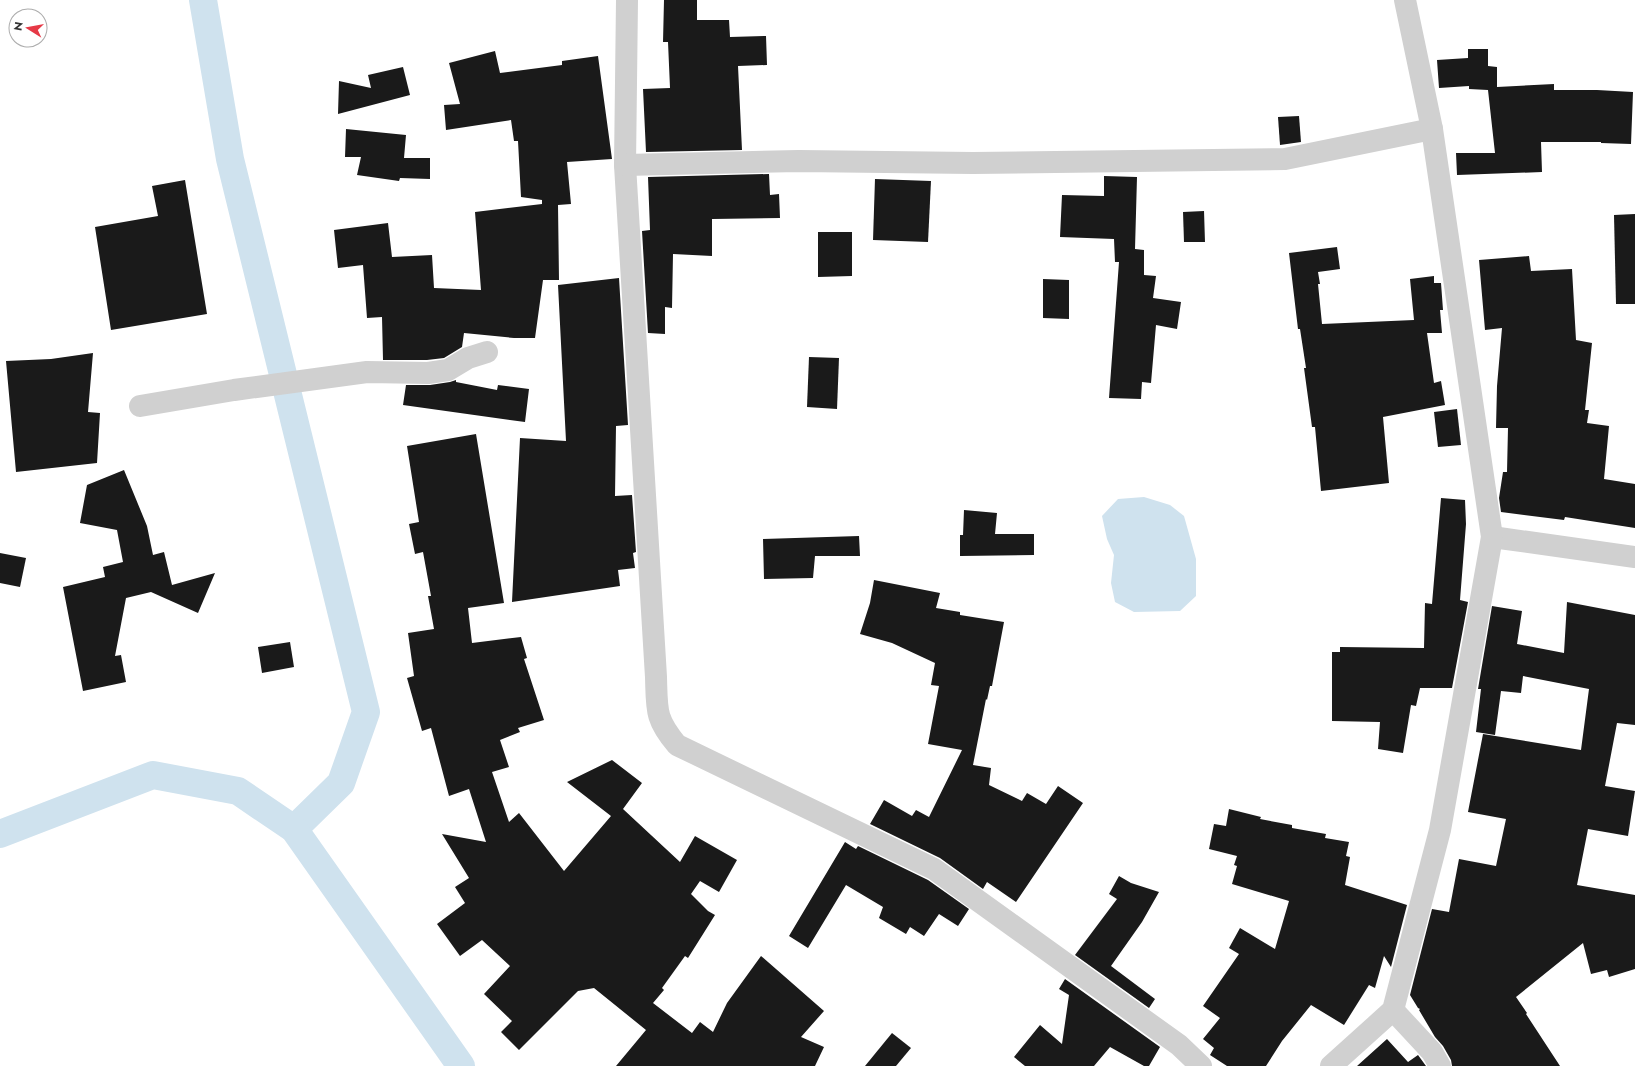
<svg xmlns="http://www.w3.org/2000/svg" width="1635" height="1066" font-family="Jost,sans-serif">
  <rect width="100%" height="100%" fill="#fff"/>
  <path fill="#cfe2ee" d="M1144 497 1170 505 1184 516 1196 559V596L1180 611 1134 612 1115 602 1111 583 1114 555 1107 539 1102 516 1118 499Z"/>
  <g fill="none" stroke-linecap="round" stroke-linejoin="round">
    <g stroke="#cfe2ee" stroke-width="28">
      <path d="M203 0 230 159 366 712 341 783 294 829"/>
      <path d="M0 834 153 775 238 791 294 829 461 1066"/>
    </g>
  </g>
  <g fill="#1a1a1a">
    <path d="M664 0H697V20H729L730 37 766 36 767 65 738 66 742 150 646 152 643 89 670 88 668 42H663Z"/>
    <path d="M1468 49H1488V66L1497 67V87L1554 84V90H1597L1633 92 1631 144 1601 143V142H1541L1542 172 1457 175 1456 153H1495L1488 90 1469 89V86L1439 88 1437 60 1468 58Z"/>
    <path d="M495 51 500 73 562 65V61L598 56 612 159 567 162 571 204 558 205 559 280H543L535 338H514L464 333 462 347 444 358 427 360H383L382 317 367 318 363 265 338 268 334 230 388 223 392 257 432 255 434 288 481 290 475 212 542 204V200L521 197 518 141H514L511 120 446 130 444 105 460 104 449 63Z"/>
    <path d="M403 67 410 95 338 114 339 81 371 88 368 75Z"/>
    <path d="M1299 116 1301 142 1280 145 1278 117Z"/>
    <path d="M346 129 406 135 404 158H430V179L400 178 399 181 357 175 361 157H345Z"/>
    <path d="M769 174 770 195 779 194 780 218 712 219V256L673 254 672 308 665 307V334L648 333 642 231 650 230 648 177Z"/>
    <path d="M1104 176 1137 177 1135 249 1144 250V275L1156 276 1153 298 1181 302 1177 329 1156 325 1151 383 1142 382 1141 399 1109 398 1119 262H1115L1114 239 1060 237 1062 195 1104 196Z"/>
    <path d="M875 179 931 181 928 242 873 240Z"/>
    <path d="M185 180 207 314 111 330 95 227 158 216 152 186Z"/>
    <path d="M1204 211 1205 242H1184L1183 212Z"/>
    <path d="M1635 214V304H1616L1614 215Z"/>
    <path d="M818 232H852V276L818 277Z"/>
    <path d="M1337 247 1340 269 1318 272 1320 284H1318L1322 324 1414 320 1410 279 1434 276V283H1441L1443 310H1440L1442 333H1427L1434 383 1441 381 1445 405 1383 417 1389 483 1321 491 1315 427H1312L1304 368H1306L1300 329H1298L1289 253Z"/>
    <path d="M1529 256 1531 271 1572 269 1576 340 1592 343 1585 410H1589L1587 423 1609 426 1604 479 1635 484V528L1565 517 1564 520 1501 512 1499 498 1503 472H1507L1508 428H1496L1497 386 1502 328 1485 330 1479 260Z"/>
    <path d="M619 278 628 425 616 426 615 496 632 495 636 552 633 553 635 568 618 570 620 586 512 602 520 438 566 441 558 285Z"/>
    <path d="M1043 279 1069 280V319L1043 318Z"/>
    <path d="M93 353 88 412 100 413 97 463 16 472 6 361 51 359Z"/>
    <path d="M809 357 839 358 837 409 807 407Z"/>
    <path d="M456 380V382L497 390 498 385 529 389 525 422 403 405 406 385H430L450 382Z"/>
    <path d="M1457 409 1461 445 1438 447 1434 412Z"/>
    <path d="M476 434 504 603 468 608 472 643 521 637 527 658 524 659 544 720 518 728 520 732 500 740 509 767 492 772 509 822 519 813 564 871 611 816 567 782 612 760 642 783 623 809 680 862 695 836 737 860 719 892 700 881 691 894 708 911 715 915 688 958 685 956 662 988 664 990 653 1003 692 1033 700 1022 713 1032 727 1003 761 956 824 1011 801 1037 824 1047 815 1066H616L646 1030 594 988 578 991 519 1050 501 1032 512 1021 484 994 510 966 482 940 460 956 437 924 465 903 455 887 469 878 442 834 486 842 469 789 449 796 431 728 422 731 407 678 414 676 408 633 434 629 428 596H431L423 552 415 554 409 524 419 522 407 446Z"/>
    <path d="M124 470 147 526 153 555 164 552 172 585 215 573 198 613 151 592 126 598 115 656 121 655 126 682 83 691 63 587 105 577 103 567 123 562 117 530 80 523 87 485Z"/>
    <path d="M1441 498 1465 500 1466 524 1460 600 1468 602 1452 688H1420L1416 706 1411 705 1403 753 1378 749 1380 722 1332 721V652H1340V647L1424 648 1425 603 1432 604Z"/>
    <path d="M964 510 997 513 995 534H1034V555L960 556V535H963Z"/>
    <path d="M859 536 860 556H815L813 578 764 579 763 539Z"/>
    <path d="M0 553 26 558 20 587 0 583Z"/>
    <path d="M874 580 940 593 936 608 960 612V615L1004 622 992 686H990L987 700 986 699 973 765 991 768 989 785 1022 801 1027 793 1046 804 1058 786 1083 803 1016 902 987 882 983 889 940 858 870 824 884 800 912 816 916 810 929 817 962 750 928 744 939 686 931 685 935 663 892 643 860 634 870 603Z"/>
    <path d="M1567 602 1635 615V725L1617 723 1605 786 1635 791 1628 836 1588 829 1577 885 1635 895V969L1609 977 1607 970 1591 974 1583 943 1516 997 1527 1013 1526 1014 1560 1066H1452L1451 1060 1443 1046 1435 1037 1419 1010 1420 1009 1418 1008 1410 995 1432 909 1449 912 1459 859 1496 866 1506 819 1468 812 1483 734 1581 750 1589 689 1523 676 1521 693 1501 691 1495 735 1476 732 1481 689H1478L1492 606 1522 611 1517 644 1564 653Z"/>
    <path d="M290 642 294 667 262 673 258 647Z"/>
    <path d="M1229 809 1261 817 1260 819 1292 825V828L1326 834 1325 838 1349 842 1346 856 1350 857 1345 885 1407 905 1391 967 1384 956 1375 988 1369 985 1344 1025 1311 1005 1282 1041 1266 1066H1227L1210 1055 1214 1048 1203 1039 1220 1018 1203 1006 1239 954 1229 948 1240 928 1275 949 1289 901 1232 884 1237 866 1234 865 1237 856 1209 849 1214 824 1226 826Z"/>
    <path d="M845 842 856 849 858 846 928 880 969 909 958 926 939 914 924 936 910 927 906 934 879 918 883 907 846 885 808 948 789 936Z"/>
    <path d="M1119 876 1131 883 1159 892 1142 922 1111 966 1155 999 1149 1008 1075 955 1117 899 1109 894Z"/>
    <path d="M1065 979 1160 1047 1149 1066H1144L1110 1047 1094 1066H1025L1014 1057 1040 1025 1062 1044 1069 995 1059 989Z"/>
    <path d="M892 1033 911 1048 896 1066H865Z"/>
    <path d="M1387 1039 1408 1062 1418 1055 1426 1066H1357Z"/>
  </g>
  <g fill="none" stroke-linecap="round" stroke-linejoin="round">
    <g stroke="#d0d0d0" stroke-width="22">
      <path d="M627 0 625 165 656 677C657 710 655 719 677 745L934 869 1179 1045 1201 1066"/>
      <path d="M625 165 799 161 973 163 1285 159 1432 129"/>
      <path d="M140 406 234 390 367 372 428 373 448 370 468 358 487 352"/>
      <path d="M1492 537 1635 557"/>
      <path d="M1393 1010 1432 1052 1440 1066"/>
      <path d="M1331 1066 1393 1010 1440 830 1492 537 1432 129 1405 0"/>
    </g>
  </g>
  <g transform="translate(28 28) rotate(281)"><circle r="19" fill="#ffffff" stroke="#adadad"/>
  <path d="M0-3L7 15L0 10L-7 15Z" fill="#e63946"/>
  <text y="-6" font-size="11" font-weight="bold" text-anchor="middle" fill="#333333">N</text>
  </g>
</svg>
